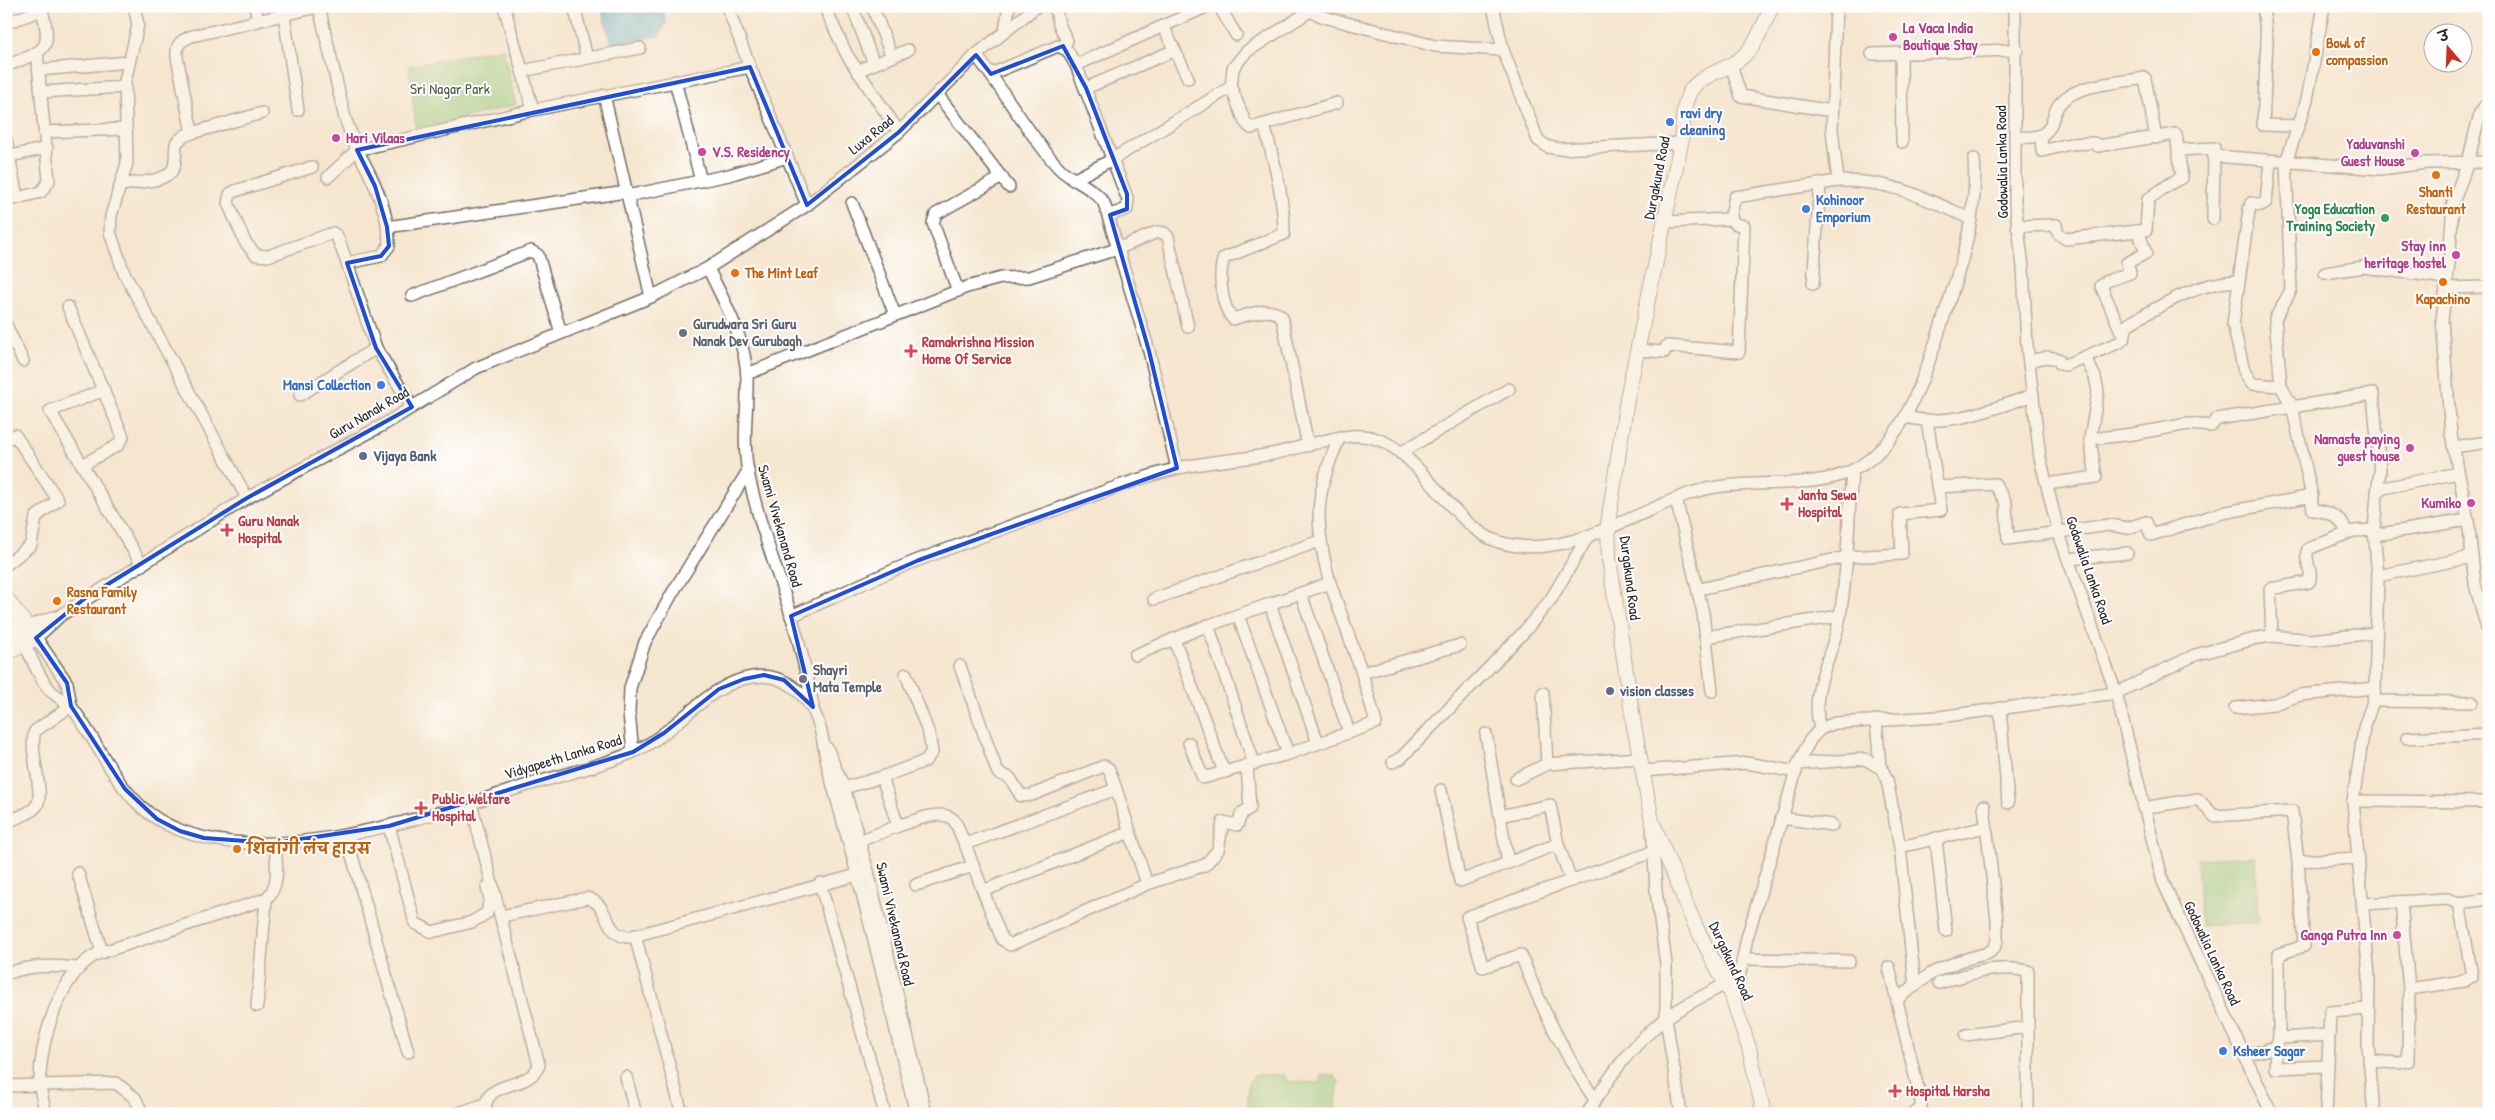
<svg xmlns="http://www.w3.org/2000/svg" width="2495" height="1120" font-family="'Patrick Hand','Playpen Sans Deva',sans-serif">
  <rect width="100%" height="100%" fill="#fff"/>
  <filter id="ink" filterUnits="userSpaceOnUse"><feTurbulence type="fractalNoise" baseFrequency=".02" numOctaves="2"/><feDisplacementMap in="SourceGraphic" scale="10" xChannelSelector="R" yChannelSelector="G"/><feConvolveMatrix kernelMatrix="1 2 1 2 8 2 1 2 1" color-interpolation-filters="sRGB"/></filter>
  <filter id="wash" filterUnits="userSpaceOnUse"><feTurbulence type="fractalNoise" baseFrequency=".0096" numOctaves="4" result="noise"/><feDisplacementMap in="SourceGraphic" scale="20" xChannelSelector="R" yChannelSelector="G"/><feGaussianBlur stdDeviation="1.12" result="paint"/><feColorMatrix in="noise" values="0 0 0 0 0 0 0 0 0 0 0 0 0 0 0 0 0 1.4 0 .05"/><feComposite in="paint" operator="in"/></filter>
  <g filter="url(#wash)">
    <rect width="100%" height="100%" fill="#f5e6cf"/>
    <g fill="#92cd81" stroke="#5e7c56">
      <path d="M503 48 516 105 416 129 409 66Z"/>
      <path d="M2255 856 2259 923 2201 926 2197 859Z"/>
      <path d="M1261 1075H1285L1286 1081 1321 1083V1075L1335 1076 1339 1082 1334 1114H1248V1084L1254 1076Z"/>
    </g>
    <path fill="#51adcf" stroke="#3e6c7d" d="M603 6H662L666 23 659 36 612 44 603 16Z"/>
  </g>
  <g filter="url(#ink)">
    <g fill="none" stroke-linecap="round" stroke-linejoin="round">
      <defs>
        <g id="minor">
          <path d="M134 6 138 25 125 81 127 163 111 216 110 232 124 273 247 498"/>
          <path d="M255 6 258 21"/>
          <path d="M574 6 587 58"/>
          <path d="M727 6 750 67"/>
          <path d="M824 6 847 55 899 132"/>
          <path d="M852 6 874 64"/>
          <path d="M872 6 892 57"/>
          <path d="M1055 6 1059 24 1067 41"/>
          <path d="M1219 6 1236 35"/>
          <path d="M1307 6 1310 11 1324 17 1435 46 1503 50 1538 140 1548 147 1560 149 1681 143"/>
          <path d="M1493 6 1503 50"/>
          <path d="M1836 6 1832 130 1838 181C1892 180 1922 197 1971 219"/>
          <path d="M2015 6V203L2023 267 2027 346 2040 458 2059 534 2116 693 2163 882 2272 1114"/>
          <path d="M2263 6 2267 41 2263 125 2298 126"/>
          <path d="M319 7 345 118 357 150 533 110 504 6"/>
          <path d="M284 15 298 110"/>
          <path d="M6 23 42 10"/>
          <path d="M1163 26 1188 78"/>
          <path d="M1005 31 1009 6"/>
          <path d="M1872 54 2017 50"/>
          <path d="M1901 54 1902 142"/>
          <path d="M976 55C1005 92 1028 134 1059 168 1073 182 1094 187 1104 203L1149 351 1177 468"/>
          <path d="M1076 65 1128 200 1127 209 1110 215"/>
          <path d="M1731 65 1741 96 1832 111"/>
          <path d="M6 66C47 49 53 52 41 6"/>
          <path d="M39 70 129 62"/>
          <path d="M522 71 640 48"/>
          <path d="M857 71 908 50"/>
          <path d="M991 74 1058 46 1067 50 1076 65 1208 6"/>
          <path d="M675 81 701 181"/>
          <path d="M1231 87 1245 122 1251 128 1337 103"/>
          <path d="M1086 88 1175 50"/>
          <path d="M41 92 125 87"/>
          <path d="M937 94 1009 187"/>
          <path d="M604 95 651 297"/>
          <path d="M2489 100 2480 113 2468 162 2453 203 2449 264 2442 320 2451 434 2468 520 2475 584 2489 636"/>
          <path d="M533 110 750 67 807 205"/>
          <path d="M262 113 192 133 177 57C176 44 180 41 192 36L322 6"/>
          <path d="M1264 125C1274 161 1284 196 1284 234L1224 258C1218 274 1221 306 1233 319 1248 315 1270 305 1282 317L1308 446"/>
          <path d="M45 132 126 129"/>
          <path d="M2015 137C2068 141 2040 112 2070 95 2088 84 2123 82 2145 78L2156 138"/>
          <path d="M6 139 17 198"/>
          <path d="M2178 150 2214 148 2213 219"/>
          <path d="M2215 156 2381 169 2426 163 2489 162"/>
          <path d="M6 157 47 148"/>
          <path d="M2270 162 2266 202 2261 205 2251 203 2249 210 2233 324 2244 371 2252 384 2281 386"/>
          <path d="M312 167 235 191 230 194 228 203 245 242 256 255 268 256 333 233 337 236 347 263"/>
          <path d="M328 177 357 150C373 178 390 213 389 246L381 256 347 263 376 348 412 407"/>
          <path d="M1073 180 1113 159 1231 87 1233 68 1246 52 1310 11"/>
          <path d="M121 185C135 182 168 183 174 167 176 159 175 151 176 143L184 136 192 133"/>
          <path d="M627 196 729 175 787 157"/>
          <path d="M6 201 41 192 49 181 37 53"/>
          <path d="M852 203 895 315"/>
          <path d="M1730 219 1735 197 1838 181"/>
          <path d="M2017 226 2056 225 2058 233 2066 239 2146 230 2148 199C2160 192 2169 182 2182 178L2176 134 2098 146 2094 143 2070 144 2042 151 2041 136"/>
          <path d="M387 227 626 192"/>
          <path d="M708 268C724 302 746 339 747 378 748 410 742 440 748 472 758 522 777 569 792 618 801 647 807 677 813 706"/>
          <path d="M2325 273 2363 267 2447 278"/>
          <path d="M1813 284 1820 184"/>
          <path d="M2446 288 2489 287"/>
          <path d="M958 291 933 223 936 214 1002 177"/>
          <path d="M412 296 531 251 538 255 561 333"/>
          <path d="M68 307 123 437 118 445 82 465"/>
          <path d="M6 325 23 361"/>
          <path d="M2124 338 2101 286 2107 281 2130 273 2127 263 2146 253 2138 231"/>
          <path d="M1638 350 1664 352 1667 346 1739 352 1744 226 1736 224 1730 219 1665 222"/>
          <path d="M2029 361 2047 357 2058 359 2060 364 2065 365 2120 342 2124 338 2127 325C2162 305 2197 282 2238 281"/>
          <path d="M747 374 967 287 1001 278 1029 277 1120 248 1157 232 1164 233 1168 237 1188 327"/>
          <path d="M104 390 50 411 142 565"/>
          <path d="M300 395 376 348"/>
          <path d="M1905 417C1949 428 1992 409 2033 395"/>
          <path d="M2090 439 2133 434 2188 424 2211 426 2217 419 2373 394 2380 471 2377 494"/>
          <path d="M6 440 15 435 58 500 36 517 31 545 6 565"/>
          <path d="M2453 447 2489 442"/>
          <path d="M1400 453 1509 389"/>
          <path d="M2047 484 2096 477 2090 439 2098 392 2095 377 2085 357"/>
          <path d="M1937 487 1995 484 2006 503 2008 539 2109 525 2128 528 2146 522 2151 535 2222 513 2312 496 2292 406 2281 386 2275 319 2291 290 2286 162 2307 100 2324 6"/>
          <path d="M2311 496 2313 510C2329 511 2342 518 2347 533"/>
          <path d="M1676 499 1703 613 1712 691"/>
          <path d="M2374 535 2468 520"/>
          <path d="M2069 559 2127 553"/>
          <path d="M2378 576 2472 557"/>
          <path d="M1704 588 1846 557 1902 554 1900 514 1941 510 1927 420"/>
          <path d="M1301 594 1349 732"/>
          <path d="M1154 599 1320 541"/>
          <path d="M1270 604 1318 743"/>
          <path d="M1238 615 1288 754"/>
          <path d="M791 616C835 597 877 576 921 559 966 542 1010 526 1055 510 1095 495 1134 479 1175 469 1207 461 1240 460 1272 454 1298 449 1325 438 1352 436 1414 429 1445 525 1499 542 1564 562 1631 514 1691 493 1740 476 1811 492 1853 470 1874 460 1893 438 1905 417 1922 385 1934 348 1945 313 1957 278 1969 241 1973 204 1975 189 1975 174 1974 159"/>
          <path d="M1208 625 1254 763"/>
          <path d="M29 626 54 617"/>
          <path d="M2272 636 2270 589 2309 582C2314 571 2303 560 2308 549L2353 531 2374 530"/>
          <path d="M1705 637 1840 616"/>
          <path d="M1174 639 1224 772"/>
          <path d="M25 645C33 660 40 681 52 692 59 698 67 702 73 709 101 746 118 796 159 820 254 877 430 816 528 785 562 775 598 767 631 753 673 736 701 691 743 679 764 673 784 677 799 692 826 718 821 747 831 779 863 890 889 1002 916 1114"/>
          <path d="M1135 655 1201 628 1330 583C1314 524 1314 493 1340 437"/>
          <path d="M960 666 996 768 998 773 1010 778 1021 796 1032 795 1104 766 1109 769 1116 789"/>
          <path d="M1362 673 1460 645"/>
          <path d="M1543 693 1547 764 1640 758"/>
          <path d="M2373 701 2472 702"/>
          <path d="M71 706 67 683 36 638 61 615 247 498 383 425 476 368 651 297 708 268 807 205 899 132 976 55 1037 6"/>
          <path d="M2000 708 2008 803"/>
          <path d="M2235 708 2274 704 2300 695 2375 688"/>
          <path d="M1876 720 1880 767"/>
          <path d="M1820 729C1809 689 1832 659 1839 621 1848 572 1848 521 1852 471"/>
          <path d="M1486 734 1508 863"/>
          <path d="M2407 738 2489 734"/>
          <path d="M1189 743 1203 778 1288 754 1376 723 1362 673 1330 583"/>
          <path d="M827 748 844 788 868 872 926 1114"/>
          <path d="M633 752 629 713 630 688 645 642 673 592 748 471"/>
          <path d="M1393 762 1401 758 1523 633 1551 599 1588 536"/>
          <path d="M1798 764 1865 759 1882 769 1887 780 1900 847 1915 986"/>
          <path d="M1643 771 1747 763 1796 772"/>
          <path d="M882 777 925 761 932 752 929 734 906 674"/>
          <path d="M1516 779 1547 764"/>
          <path d="M844 788 882 777 898 826C912 822 945 806 955 822 959 828 961 837 965 844L1116 789 1147 884 1010 945 1002 939 983 891"/>
          <path d="M1441 790 1460 881 1558 844 1571 881"/>
          <path d="M2353 801 2489 802"/>
          <path d="M471 803 539 1065C528 1093 483 1076 485 1114"/>
          <path d="M2143 808 2198 799 2214 816 2292 811 2298 861 2359 858"/>
          <path d="M1500 816 1550 805 1558 844"/>
          <path d="M1781 818 1832 825"/>
          <path d="M6 822C16 818 31 814 37 805 45 792 28 751 35 731L71 706"/>
          <path d="M1652 825 1656 891 1666 964V1018L1681 1114"/>
          <path d="M389 826 415 923 432 932 472 922 487 913 490 899 487 887"/>
          <path d="M346 835 408 1052"/>
          <path d="M1936 838 1946 931"/>
          <path d="M859 841 898 826"/>
          <path d="M965 844 983 891 1130 832"/>
          <path d="M1900 847 1986 827"/>
          <path d="M78 873 102 952"/>
          <path d="M820 883 885 1114"/>
          <path d="M1147 884 1205 865 1218 850 1223 822 1237 825 1242 813 1250 808 1247 765"/>
          <path d="M916 885 973 866"/>
          <path d="M2364 904 2447 899 2459 903 2489 899"/>
          <path d="M502 916 587 898C611 904 603 937 630 937L868 872"/>
          <path d="M635 935 682 1114"/>
          <path d="M1743 959 1849 961"/>
          <path d="M1889 967 1921 1101V1109L1913 1114"/>
          <path d="M6 974C30 965 52 965 77 968"/>
          <path d="M1939 983C1969 974 1996 964 2028 971V1027"/>
          <path d="M2409 989 2464 981 2472 976 2459 903"/>
          <path d="M1897 999 1932 973 1959 961 1988 953 1994 948 1997 941V920L1984 806"/>
          <path d="M1734 1003 1747 938 1798 764 1810 740 1820 729 1835 723 1939 717 2116 693 2195 655 2258 638 2272 636 2311 640 2375 633"/>
          <path d="M257 1006 266 899"/>
          <path d="M1966 1035 2028 1027V1114"/>
          <path d="M2279 1038V954L2304 946 2298 861"/>
          <path d="M2277 1045 2279 1038 2329 1035"/>
          <path d="M2244 1056 2276 1047 2275 1068 2328 1066"/>
          <path d="M2369 1061 2399 1063 2408 1061 2409 989 2401 902"/>
          <path d="M626 1077 636 1114"/>
          <path d="M6 1086 116 1083 135 1098 143 1114"/>
          <path d="M1595 1100C1565 1055 1540 1006 1521 955L1483 967 1467 917 1653 852"/>
          <path d="M46 1114C44 1104 40 1093 40 1083 39 1043 60 973 97 954L266 899C281 886 276 861 275 843"/>
          <path d="M456 1114 485 1104"/>
          <path d="M1587 1114C1608 1078 1632 1044 1665 1019 1683 1005 1706 995 1725 984"/>
          <path d="M2326 1114 2330 1012 2368 1009"/>
          <path d="M2374 1114 2368 1045 2369 976 2353 801 2364 728 2373 701 2375 688 2378 576 2374 530 2377 494 2383 488 2458 473"/>
        </g>
        <g id="major">
          <path d="M6 598 36 638 6 654"/>
          <path d="M6 621 25 645"/>
          <path d="M1764 1114 1749 1048 1732 997 1694 923 1652 821 1634 726 1609 558 1608 523 1627 399 1681 143C1683 127 1682 104 1691 90 1702 74 1725 71 1740 59 1756 46 1764 24 1772 6"/>
        </g>
      </defs>
      <use href="#minor" stroke="#726c64" stroke-width="14"/>
      <use href="#major" stroke="#726c64" stroke-width="16"/>
      <use href="#minor" stroke="#fff" stroke-width="11"/>
      <use href="#major" stroke="#fff" stroke-width="14"/>
    </g>
  </g>
  <path d="M0 0H2495V1120H0ZM1063 46 1086 88 1127 194V209L1110 215 1149 351 1177 468 919 560 791 616 813 707 784 680 764 675 744 679 719 689 664 733 633 752 389 826 275 843 204 838 180 831 157 819 125 789 71 706 67 683 36 638 84 599 247 498 412 407 376 348 347 263 381 256 389 246 387 227 375 186 357 150 750 67 807 205 899 132 976 55 991 74Z" fill="#f5e6cf" fill-opacity=".55" fill-rule="evenodd"/>
  <path fill="none" stroke="#1d4ed8" stroke-width="4" stroke-linejoin="round" d="M1063 46 1086 88 1127 194V209L1110 215 1149 351 1177 468 919 560 791 616 813 707 784 680 764 675 744 679 719 689 664 733 633 752 389 826 275 843 204 838 180 831 157 819 125 789 71 706 67 683 36 638 84 599 247 498 412 407 376 348 347 263 381 256 389 246 387 227 375 186 357 150 750 67 807 205 899 132 976 55 991 74Z"/>
  <g fill="#d1479c" stroke="#fff" stroke-width="2">
    <circle cx="1893" cy="37" r="5"/>
    <circle cx="336" cy="138" r="5"/>
    <circle cx="702" cy="152" r="5"/>
    <circle cx="2415" cy="153" r="5"/>
    <circle cx="2456" cy="255" r="5"/>
    <circle cx="2410" cy="448" r="5"/>
    <circle cx="2471" cy="503" r="5"/>
    <circle cx="2397" cy="935" r="5"/>
  </g>
  <g fill="#e8710a" stroke="#fff" stroke-width="2">
    <circle cx="2316" cy="52" r="5"/>
    <circle cx="2436" cy="175" r="5"/>
    <circle cx="735" cy="273" r="5"/>
    <circle cx="2443" cy="282" r="5"/>
    <circle cx="57" cy="601" r="5"/>
    <circle cx="237" cy="849" r="5"/>
  </g>
  <g fill="#3f7fe0" stroke="#fff" stroke-width="2">
    <circle cx="1670" cy="122" r="5"/>
    <circle cx="1806" cy="209" r="5"/>
    <circle cx="381" cy="385" r="5"/>
    <circle cx="2223" cy="1051" r="5"/>
  </g>
  <circle fill="#2e9e5b" stroke="#fff" stroke-width="2" cx="2385" cy="218" r="5"/>
  <g fill="#6b7280" stroke="#fff" stroke-width="2">
    <circle cx="683" cy="333" r="5"/>
    <circle cx="803" cy="679" r="5"/>
  </g>
  <g fill="#e0444e" stroke="#fff" stroke-width="2">
    <path d="M908.5 343.5h5v5h5v5h-5v5h-5v-5h-5v-5h5z"/>
    <path d="M1784.5 496.5h5v5h5v5h-5v5h-5v-5h-5v-5h5z"/>
    <path d="M224.5 522.5h5v5h5v5h-5v5h-5v-5h-5v-5h5z"/>
    <path d="M418.5 800.5h5v5h5v5h-5v5h-5v-5h-5v-5h5z"/>
    <path d="M1892.5 1083.5h5v5h5v5h-5v5h-5v-5h-5v-5h5z"/>
  </g>
  <g fill="#5c6f8a" stroke="#fff" stroke-width="2">
    <circle cx="363" cy="456" r="5"/>
    <circle cx="1610" cy="691" r="5"/>
  </g>
  <g text-anchor="middle" stroke-width="4" stroke-linejoin="round" paint-order="stroke">
    <g font-size="15" font-weight="bold" fill="#b23c85" stroke="#fff" text-anchor="end">
      <text x="1903" y="33" text-anchor="start">La Vaca India<tspan x="1903" dy="17">Boutique Stay</tspan></text>
      <text x="346" y="143" text-anchor="start">Hari Vilaas</text>
      <text x="2405" y="149">Yaduvanshi<tspan x="2405" dy="17">Guest House</tspan></text>
      <text x="712" y="157" text-anchor="start">V.S. Residency</text>
      <text x="2446" y="251">Stay inn<tspan x="2446" dy="17">heritage hostel</tspan></text>
      <text x="2400" y="444">Namaste paying<tspan x="2400" dy="17">guest house</tspan></text>
      <text x="2461" y="508">Kumiko</text>
      <text x="2387" y="940">Ganga Putra Inn</text>
    </g>
    <g font-size="15" font-weight="bold" fill="#c56008" stroke="#fff" text-anchor="start">
      <text x="2326" y="48">Bowl of<tspan x="2326" dy="17">compassion</tspan></text>
      <text x="2436" y="197" text-anchor="middle">Shanti<tspan x="2436" dy="17">Restaurant</tspan></text>
      <text x="745" y="278">The Mint Leaf</text>
      <text x="2443" y="304" text-anchor="middle">Kapachino</text>
      <text x="67" y="597">Rasna Family<tspan x="67" dy="17">Restaurant</tspan></text>
      <text x="247" y="854">शिवांगी लंच हाउस</text>
    </g>
    <g font-size="15" fill="#4a5c45" stroke="#fff">
      <text x="450" y="94">Sri Nagar Park</text>
    </g>
    <g font-size="15" font-weight="bold" fill="#366cbe" stroke="#fff" text-anchor="start">
      <text x="1680" y="118">ravi dry<tspan x="1680" dy="17">cleaning</tspan></text>
      <text x="1816" y="205">Kohinoor<tspan x="1816" dy="17">Emporium</tspan></text>
      <text x="371" y="390" text-anchor="end">Mansi Collection</text>
      <text x="2233" y="1056">Ksheer Sagar</text>
    </g>
    <g font-size="15" fill="#2b2b2b" stroke="#fff">
      <text transform="translate(871 135) rotate(-39)" y="5">Luxa Road</text>
      <text transform="translate(2002 162) rotate(-91)" y="5">Godowalia Lanka Road</text>
      <text transform="translate(1657 178) rotate(-79)" y="5">Durgakund Road</text>
      <text transform="translate(369 413) rotate(-30)" y="5">Guru Nanak Road</text>
      <text transform="translate(780 526) rotate(74)" y="5">Swami Vivekanand Road</text>
      <text transform="translate(2089 570) rotate(71)" y="5">Godowalia Lanka Road</text>
      <text transform="translate(1630 578) rotate(83)" y="5">Durgakund Road</text>
      <text transform="translate(563 757) rotate(-17)" y="5">Vidyapeeth Lanka Road</text>
      <text transform="translate(895 924) rotate(77)" y="5">Swami Vivekanand Road</text>
      <text transform="translate(2212 953) rotate(65)" y="5">Godowalia Lanka Road</text>
      <text transform="translate(1731 961) rotate(65)" y="5">Durgakund Road</text>
    </g>
    <g font-size="15" font-weight="bold" fill="#27864d" stroke="#fff" text-anchor="end">
      <text x="2375" y="214">Yoga Education<tspan x="2375" dy="17">Training Society</tspan></text>
    </g>
    <g font-size="15" font-weight="bold" fill="#5b616d" stroke="#fff" text-anchor="start">
      <text x="693" y="329">Gurudwara Sri Guru<tspan x="693" dy="17">Nanak Dev Gurubagh</tspan></text>
      <text x="813" y="675">Shayri<tspan x="813" dy="17">Mata Temple</tspan></text>
    </g>
    <g font-size="15" font-weight="bold" fill="#be3a42" stroke="#fff" text-anchor="start">
      <text x="922" y="347">Ramakrishna Mission<tspan x="922" dy="17">Home Of Service</tspan></text>
      <text x="1798" y="500">Janta Sewa<tspan x="1798" dy="17">Hospital</tspan></text>
      <text x="238" y="526">Guru Nanak<tspan x="238" dy="17">Hospital</tspan></text>
      <text x="432" y="804">Public Welfare<tspan x="432" dy="17">Hospital</tspan></text>
      <text x="1906" y="1096">Hospital Harsha</text>
    </g>
    <g font-size="15" font-weight="bold" fill="#4e5e75" stroke="#fff" text-anchor="start">
      <text x="373" y="461">Vijaya Bank</text>
      <text x="1620" y="696">vision classes</text>
    </g>
  </g>
  <rect width="2495" height="1120" fill="none" stroke="#fff" stroke-width="25"/>
  <g transform="translate(2448 48) rotate(341)"><circle r="24" fill="#ffffff" stroke="#aaaaaa"/>
  <path d="M0-4L9 19L0 12L-9 19Z" fill="#c8321e"/>
  <text y="-8" font-size="14" font-weight="bold" text-anchor="middle" fill="#2b2b2b">उ</text>
  </g>
</svg>
